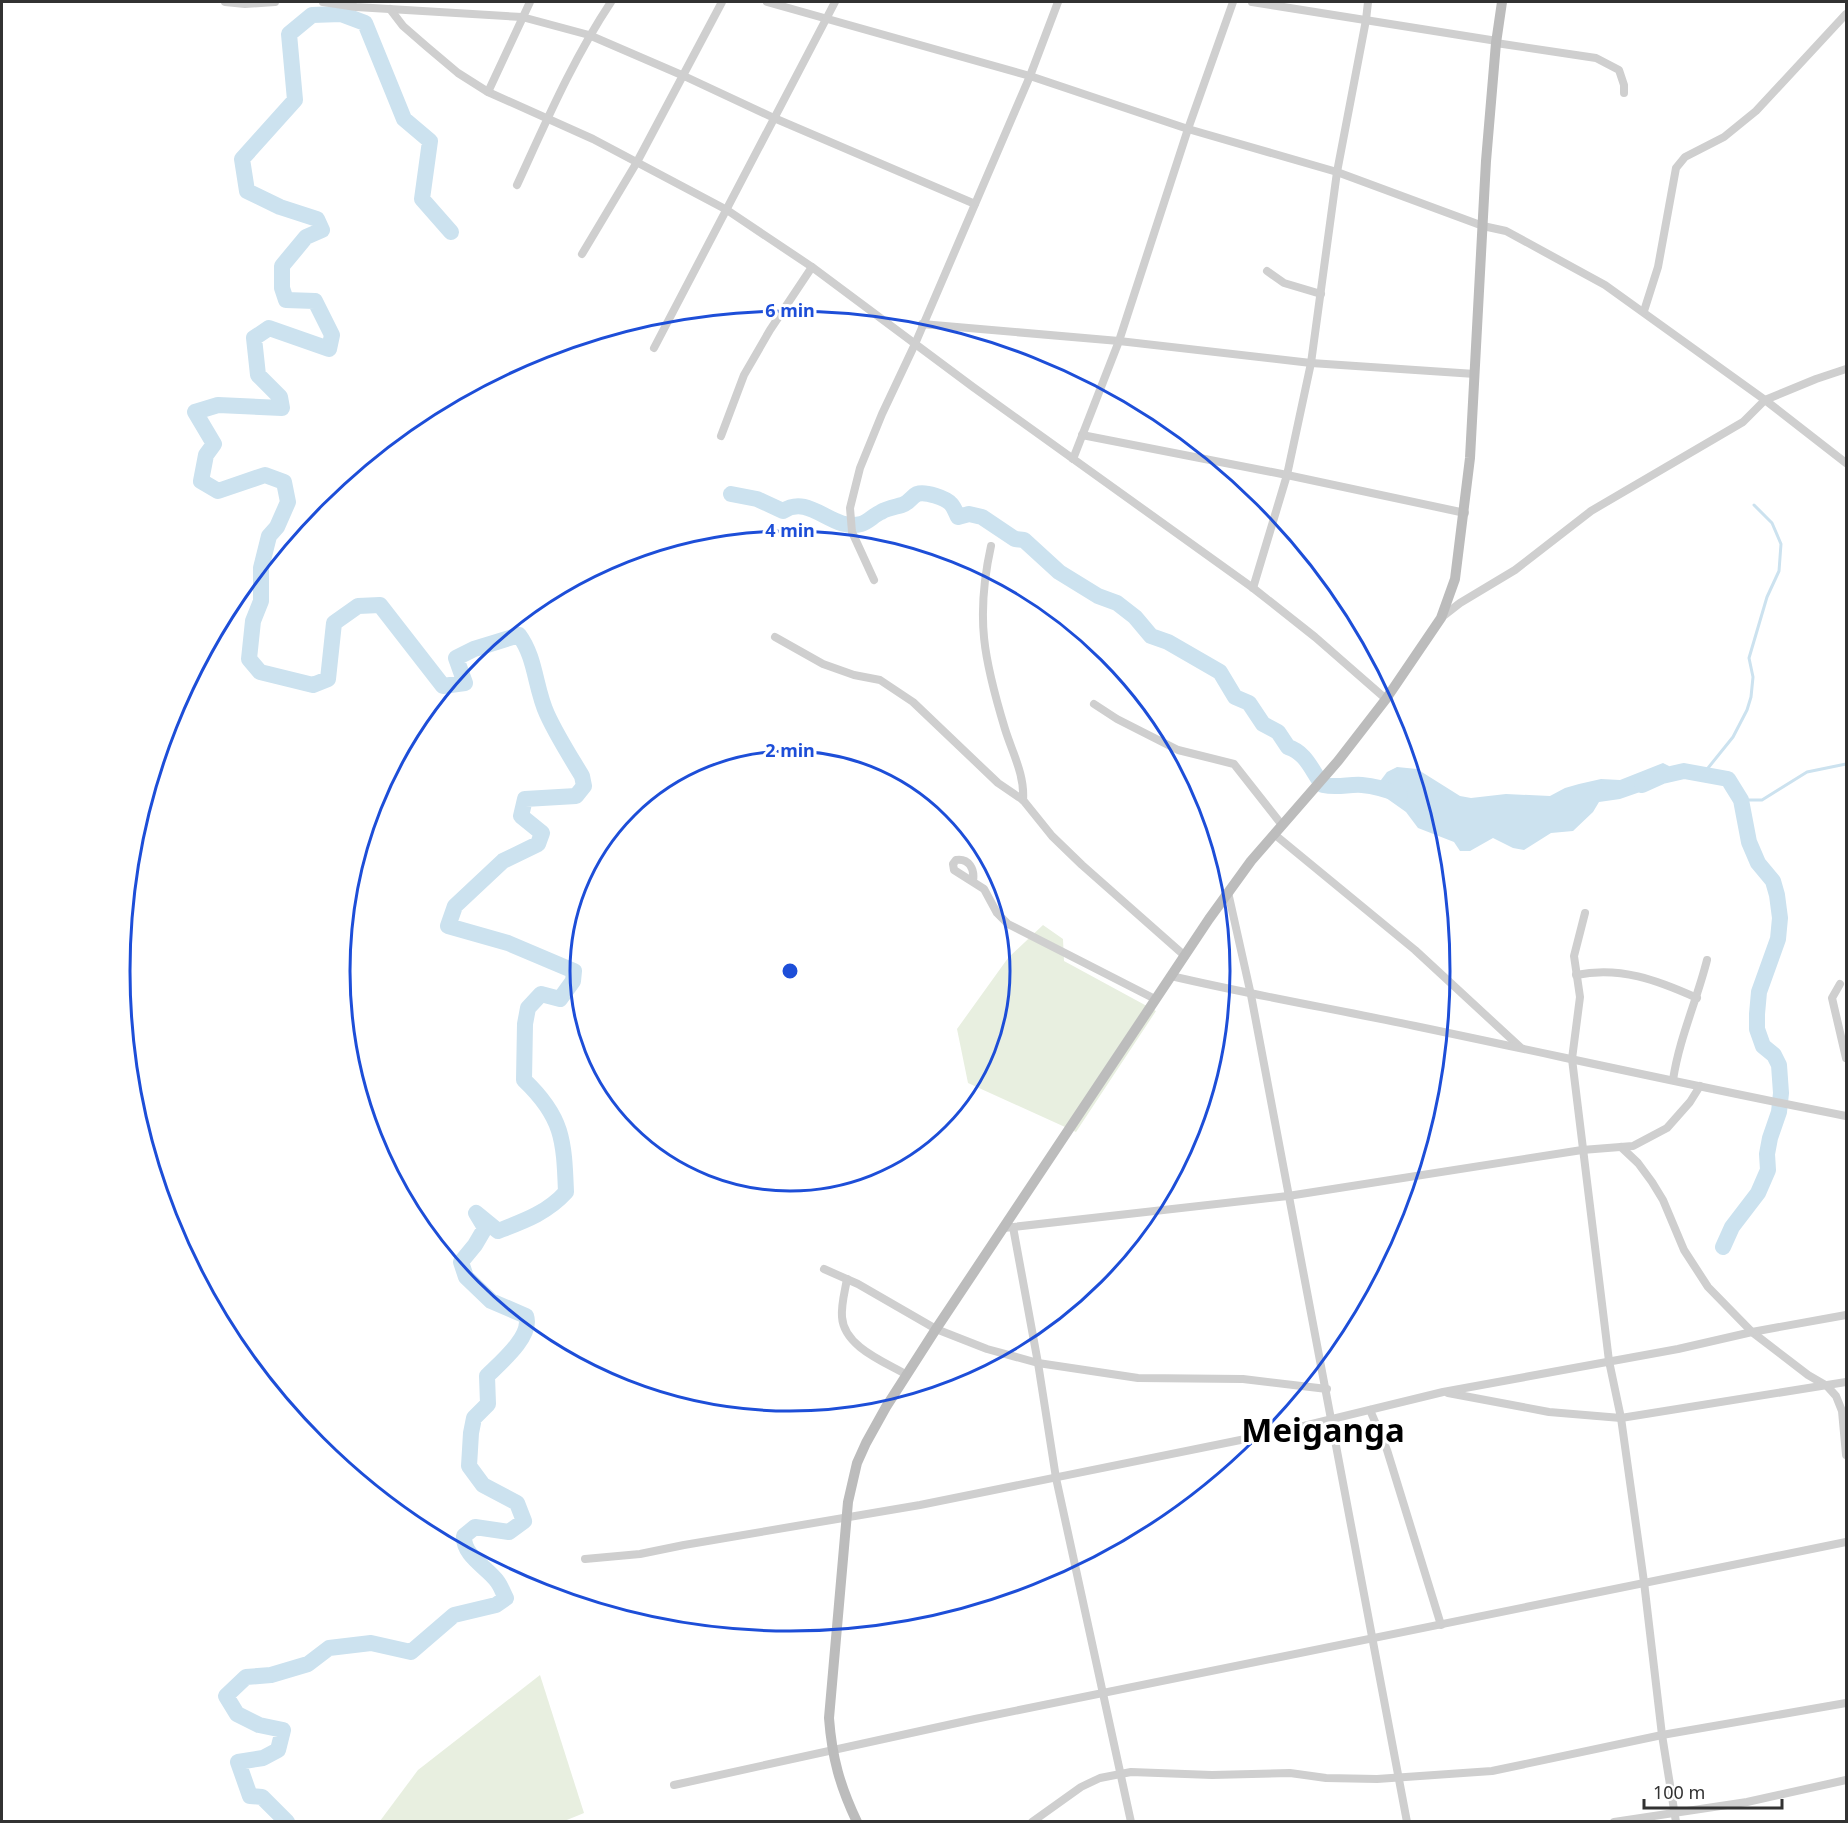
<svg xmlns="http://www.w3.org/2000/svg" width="1848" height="1823" font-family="'Noto Sans',sans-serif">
  <rect width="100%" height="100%" fill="#fff"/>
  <g fill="#e8efe0">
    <path d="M1043 925 1063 939 1064 961 1156 1011 1076 1132 968 1083 957 1029 1008 958Z"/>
    <path d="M540 1675 584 1813 562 1822 380 1821 418 1770Z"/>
  </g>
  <path fill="#cce2ef" d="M1663 763 1669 766 1670 770 1643 791 1620 799 1599 802 1593 812 1573 831 1551 833 1524 850 1513 848 1493 838 1470 851H1460L1454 842 1418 828 1406 812 1382 795 1381 780 1387 772 1397 767 1417 769 1460 796 1471 798 1506 794 1550 796 1565 788 1579 784 1601 779 1620 780Z"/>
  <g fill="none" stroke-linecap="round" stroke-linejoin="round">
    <g stroke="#cce2ef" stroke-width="3">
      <path d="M1704 773 1733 737 1747 710 1751 697 1753 677 1749 658 1767 597 1779 571 1781 544 1772 523 1754 505"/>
      <path d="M1741 800H1762L1807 772 1846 764"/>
    </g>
    <g stroke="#cce2ef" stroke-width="16">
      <path d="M731 494 757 499 783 511C810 493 832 532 861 524 868 522 874 515 881 512 887 508 895 507 902 505 909 503 911 497 917 494 925 491 946 498 951 504 954 507 956 513 958 517L969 514 982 517 1015 539 1024 540 1059 572 1098 596 1117 603 1135 617 1151 636 1168 642 1220 672 1235 697 1249 703 1263 724 1278 732 1288 747C1307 753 1312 772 1323 785 1338 788 1349 784 1362 785 1376 786 1388 790 1400 795"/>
      <path d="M1642 785 1662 776 1684 771 1728 779 1741 800 1749 842 1758 863 1773 881 1777 895 1780 918 1778 939 1759 992 1757 1014V1029L1763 1046 1774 1055 1779 1065 1781 1093 1779 1112 1770 1138 1767 1154 1768 1170 1758 1193 1732 1227 1723 1247"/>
      <path d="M287 1822 262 1797 250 1796 238 1762 263 1758 278 1750 283 1730 259 1725 237 1714 226 1696 246 1677 271 1675 308 1664 329 1648 371 1643 411 1652 454 1615 496 1605 506 1598C503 1593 501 1586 497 1581 487 1567 463 1556 464 1536L475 1527 509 1532 524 1521 517 1503 483 1485 469 1466 471 1433 474 1418 488 1404 487 1376C500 1363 533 1336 526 1316L491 1301 466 1277 461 1262 475 1245 485 1228 476 1213 498 1231C524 1221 547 1213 566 1192 564 1140 563 1117 524 1080L525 1024 528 1008 541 994 560 999 573 981 574 971 508 943 448 926 455 906 503 861 538 844 542 833 521 816 525 799 576 796 584 786 582 776C570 756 557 736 547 714 535 688 536 658 519 635L474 649 456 658 465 683 443 686 380 605 358 606 334 623 328 679 313 685 260 672 249 659 253 621 261 601V568L269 536 277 527 288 502 284 482 265 475 218 491 201 481 206 455 214 444 195 412 218 405 282 408 280 397 258 375 254 338 269 328 329 349 332 335 315 301 286 300 282 288V266L306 237 322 230 317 219 280 207 247 191 242 159 295 100 289 34 312 15 341 14 365 23 404 119 430 141 422 199 451 232"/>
    </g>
    <g stroke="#cfcfcf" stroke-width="8">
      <path d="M225 2 245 4 275 2"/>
      <path d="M323 2 356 7 522 17 589 35 684 76 774 118 975 204"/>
      <path d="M767 2 1030 76 1188 129 1337 172 1483 226 1506 231 1605 285 1765 400 1846 463"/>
      <path d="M1252 2 1497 41"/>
      <path d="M390 9 403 26 426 46 458 73 488 92 593 139 727 210 812 267 973 387 1253 588 1315 637 1386 699"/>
      <path d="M1496 43 1596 58 1619 70 1624 85V93"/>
      <path d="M488 92 530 2"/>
      <path d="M517 185C546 122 573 59 611 2"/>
      <path d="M582 254 637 162 722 2"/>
      <path d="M1267 271 1284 283 1321 294"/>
      <path d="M1644 311 1658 267 1676 168 1685 157 1724 137 1756 111 1846 14"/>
      <path d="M922 324 1119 341 1311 363 1475 374"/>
      <path d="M654 348 835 2"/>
      <path d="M1082 435 1287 475 1465 513"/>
      <path d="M721 436 744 375 770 330 812 267"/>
      <path d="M1073 459 1119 341 1188 129 1233 2"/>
      <path d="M991 546C975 618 984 660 1005 729 1012 752 1025 775 1023 800"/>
      <path d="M874 580 852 532 850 508 860 468 882 414 915 344 1030 76 1058 2"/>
      <path d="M1253 588 1287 475 1311 363 1337 172 1366 20 1368 2"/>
      <path d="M1442 617 1460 603 1515 570 1591 511 1743 422 1765 400 1816 379 1846 369"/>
      <path d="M775 637 823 664 854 675 880 680 913 702 998 783 1023 800 1052 836 1082 865 1185 956"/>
      <path d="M1094 704 1117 719 1178 750 1234 764 1282 825"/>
      <path d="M1274 834 1415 950 1520 1047"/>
      <path d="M973 881C975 869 969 858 956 860L953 864 954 870 984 889 997 913 1008 924 1155 999"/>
      <path d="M1228 892 1251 995 1407 1822"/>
      <path d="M1585 913 1574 956 1580 997 1572 1059 1609 1361 1621 1418 1644 1582 1662 1735 1676 1822"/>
      <path d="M1576 975C1620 966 1657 980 1697 998"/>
      <path d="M1171 976C1252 995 1334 1009 1415 1026 1559 1056 1702 1088 1846 1116"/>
      <path d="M1840 984 1832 998 1846 1058"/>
      <path d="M1673 1080C1679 1039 1697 1000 1707 960"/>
      <path d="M1621 1147 1638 1163 1652 1182 1663 1200 1684 1250 1708 1287 1752 1332 1808 1375 1827 1386 1836 1396 1842 1411 1846 1455"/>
      <path d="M1013 1227 1038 1363 1056 1478 1131 1822"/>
      <path d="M1004 1228 1288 1196 1582 1150 1633 1146 1667 1128 1690 1102 1700 1086"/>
      <path d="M824 1269 858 1284 936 1329 987 1349 1038 1363 1138 1378 1243 1379 1327 1389"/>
      <path d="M847 1279C845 1291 841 1304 842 1317 844 1347 885 1362 907 1375"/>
      <path d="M1448 1393 1549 1412 1621 1418 1846 1382"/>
      <path d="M1370 1410 1387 1450 1441 1625"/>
      <path d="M585 1559 640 1554 684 1545 920 1505 1270 1434 1443 1392 1678 1349 1752 1332 1846 1315"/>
      <path d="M674 1785 975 1719 1846 1542"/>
      <path d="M1032 1822 1081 1787 1100 1778 1131 1772 1212 1775 1290 1773 1326 1778 1377 1779 1492 1771 1662 1735 1846 1703"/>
      <path d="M1614 1822 1747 1802 1846 1780"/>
    </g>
    <path stroke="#bcbcbc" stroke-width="10" d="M857 1822C840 1786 832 1758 829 1718L848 1502 857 1463 866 1443 886 1407 936 1329 1209 919 1251 861 1338 761 1386 699 1441 618 1455 579 1470 458 1486 161 1496 43 1502 2"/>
  </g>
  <g fill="none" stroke="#1d4ed8" stroke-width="3">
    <circle cx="790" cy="971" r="220"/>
    <circle cx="790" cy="971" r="440"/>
    <circle cx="790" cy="971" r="660"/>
  </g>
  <g text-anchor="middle" stroke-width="6" stroke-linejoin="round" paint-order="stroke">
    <g font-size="33" font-weight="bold" fill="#000" stroke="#fff">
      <text x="1323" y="1442">Meiganga</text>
    </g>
  </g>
  <circle cx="790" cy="971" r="9" fill="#1d4ed8" stroke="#fff" stroke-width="3"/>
  <g font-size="18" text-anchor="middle" font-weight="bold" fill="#1d4ed8" stroke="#fff" stroke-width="6" stroke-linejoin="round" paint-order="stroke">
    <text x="790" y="317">6 min</text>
    <text x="790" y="537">4 min</text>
    <text x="790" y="757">2 min</text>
  </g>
  <rect width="1848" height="1823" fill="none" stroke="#323232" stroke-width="6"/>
  <path d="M1644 1799v9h138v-9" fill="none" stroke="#323232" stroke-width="3"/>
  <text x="1653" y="1799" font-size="18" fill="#323232" stroke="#ffffff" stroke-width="4.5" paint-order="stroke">100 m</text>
</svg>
